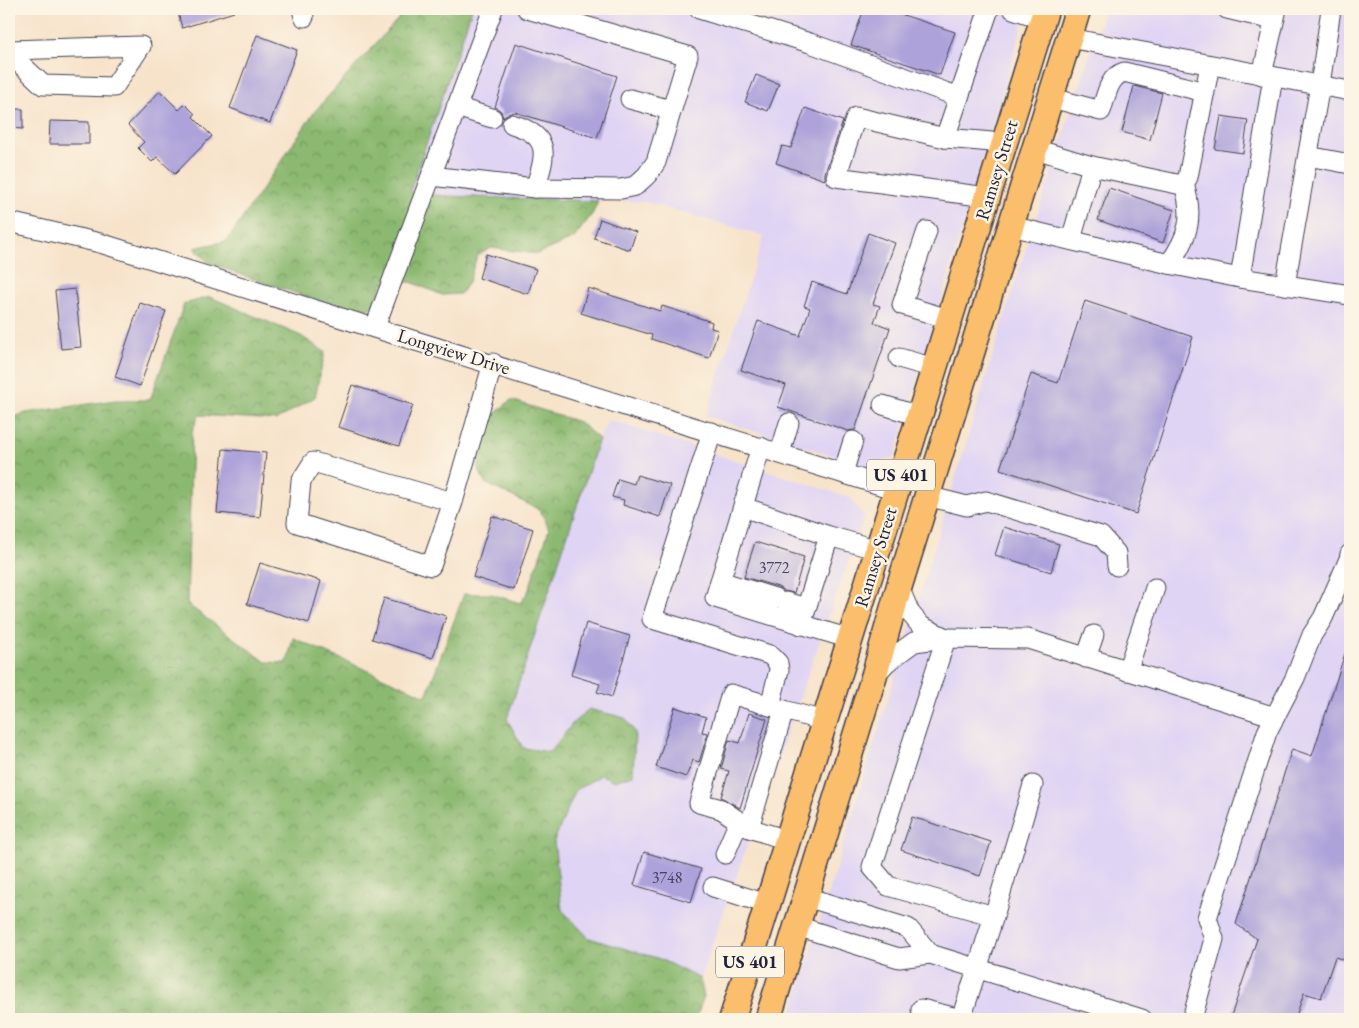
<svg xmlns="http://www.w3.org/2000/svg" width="1359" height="1028" font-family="'EB Garamond',serif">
  <defs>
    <pattern id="forest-crowns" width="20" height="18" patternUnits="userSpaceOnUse" patternTransform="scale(1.25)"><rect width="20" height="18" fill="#8cb971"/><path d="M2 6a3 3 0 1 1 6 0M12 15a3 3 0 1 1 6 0" fill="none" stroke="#72965e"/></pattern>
  </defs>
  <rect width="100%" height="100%" fill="#fcf5e5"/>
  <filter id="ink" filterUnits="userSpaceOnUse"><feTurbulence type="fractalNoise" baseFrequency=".02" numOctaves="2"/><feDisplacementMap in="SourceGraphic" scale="10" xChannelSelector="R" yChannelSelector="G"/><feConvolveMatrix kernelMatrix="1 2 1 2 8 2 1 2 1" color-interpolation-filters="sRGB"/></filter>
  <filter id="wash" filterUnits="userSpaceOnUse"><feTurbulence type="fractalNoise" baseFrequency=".0096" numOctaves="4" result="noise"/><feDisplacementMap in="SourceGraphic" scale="20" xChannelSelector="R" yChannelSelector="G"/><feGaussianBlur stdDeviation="1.12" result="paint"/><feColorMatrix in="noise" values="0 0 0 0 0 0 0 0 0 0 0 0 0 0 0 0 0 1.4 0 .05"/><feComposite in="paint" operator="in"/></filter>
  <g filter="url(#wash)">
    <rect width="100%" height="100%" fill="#f7e3ca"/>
    <g fill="#e0d4f4">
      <path d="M472 9H1027L895 456 869 467 706 416 764 236 646 202 444 196 410 192Z"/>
      <path d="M1105 9H1350V457L1346 473 1350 474V1019H790L1019 270Z"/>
      <path d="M608 420 849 497 864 516 700 979 660 959 589 938 562 910 554 841 576 790 601 775 615 781 573 723 551 752 523 748 507 719 599 439Z"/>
    </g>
    <g fill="url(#forest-crowns)" stroke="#576e56">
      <path d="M407 9H472L410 192 444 196 598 201 593 213 574 238 537 254 491 248 477 256 469 281 460 294 442 295 411 282 383 283 375 304 361 315 236 273 208 262 194 248 227 241 315 111Z"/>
      <path d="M210 297 301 336 325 352 315 397 276 420 199 415 192 431 187 604 266 662 287 663 293 638 426 696 464 594H491L520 603 528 592 549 529 540 510 485 483 478 467 491 417 511 400 579 422 599 439 507 719 523 748 550 752 573 723 589 709 625 718 635 732 633 775 615 781 601 775 576 790 554 841 562 910 589 938 660 959 700 979 704 996 696 1019H9V418L26 413 116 400H150L184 304Z"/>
    </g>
    <g id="blocks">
      <g fill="#ada3da">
        <path d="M177 9H233L234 12 182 28Z"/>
        <path d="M864 9H885L955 32 940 75 851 45Z"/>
        <path d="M257 35 297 50 270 123 230 108Z"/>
        <path d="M516 43 617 76 597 138 515 112 505 115 503 118 501 111 495 107Z"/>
        <path d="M756 75 779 84 768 111 745 102Z"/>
        <path d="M1134 86 1162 93 1150 140 1122 132Z"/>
        <path d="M160 91 179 110 185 104 195 114 193 117 212 136 175 174 157 157 152 162 138 148 144 142 128 125Z"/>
        <path d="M805 108 843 121 825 173V180L776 163 782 146 791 148Z"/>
        <path d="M9 109H23V129L9 128Z"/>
        <path d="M1221 116 1248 120 1243 153 1215 149Z"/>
        <path d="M50 121 89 122V144H49Z"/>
        <path d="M1109 188 1174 210 1163 243 1098 220Z"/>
        <path d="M600 219 636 232 630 250 594 238Z"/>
        <path d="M868 233 895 243 873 304 880 306 874 322 890 328 855 430 848 431 778 407 786 385 741 370 758 321 800 336 810 308 804 306 812 282 847 294Z"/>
        <path d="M486 254 536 269 528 294 479 278Z"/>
        <path d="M588 288 660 311 662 306 712 322 711 328 718 330 709 358 651 339 652 335 581 313Z"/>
        <path d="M75 289 81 347 61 349 55 291Z"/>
        <path d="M1085 301 1193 337 1136 514 1000 469 1031 374 1058 383Z"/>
        <path d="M140 303 166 311 140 386 115 377Z"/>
        <path d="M352 385 413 405 399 446 338 427Z"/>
        <path d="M223 449 266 453 260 517 217 513Z"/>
        <path d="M637 475 670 485 660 517 623 505 624 500 612 497 618 479 634 484Z"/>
        <path d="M492 516 533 529 514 590 473 577Z"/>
        <path d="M1004 527 1059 544 1051 572 995 555Z"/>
        <path d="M755 542 804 557 794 593 784 591 778 587 744 577Z"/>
        <path d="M260 563 321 581 309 623 247 604Z"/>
        <path d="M384 598 446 616 433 658 372 639Z"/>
        <path d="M586 623 630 636 612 697 597 692 600 684 571 675Z"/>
        <path d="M1347 647H1350V962L1335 957 1321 998 1304 993 1295 1019H1230L1257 939 1236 924 1292 749 1312 756Z"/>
        <path d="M675 707 706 717 702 732 708 733 699 762 693 760 686 777 656 767Z"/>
        <path d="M749 713 767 719 740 808 721 797 729 771 721 769 729 740 740 743Z"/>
        <path d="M912 817 991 842 980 876 901 850Z"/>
        <path d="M644 852 701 869 691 902 634 885Z"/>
      </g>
    </g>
  </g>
  <g filter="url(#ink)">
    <use href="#blocks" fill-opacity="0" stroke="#423f50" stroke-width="1"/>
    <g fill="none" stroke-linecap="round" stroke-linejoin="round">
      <defs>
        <g id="minor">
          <path d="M302 9 304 17"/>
          <path d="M699 9 810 43 959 97 989 9"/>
          <path d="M1013 9 1043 19"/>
          <path d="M1227 9 1273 20"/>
          <path d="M1069 38 1350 91"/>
          <path d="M9 50 141 46 114 87 43 85 9 53"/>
          <path d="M1262 75 1277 9"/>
          <path d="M1052 98 1101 111C1106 97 1108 77 1124 72L1205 92"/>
          <path d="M630 99 671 110"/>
          <path d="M456 107 492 118"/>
          <path d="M512 124C552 136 546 155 535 188"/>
          <path d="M945 138 959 97"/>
          <path d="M1035 149 1092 166 1177 184H1184L1188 177 1210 65"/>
          <path d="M1308 156 1350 164"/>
          <path d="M431 176 535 188 621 189 635 186 647 175 656 162 688 56 527 9"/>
          <path d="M987 197 836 177 856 117 945 138 1004 143"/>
          <path d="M9 222 100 243 896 490"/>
          <path d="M1011 226 1169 264 1240 278 1350 295"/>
          <path d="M927 231 902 305 949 319"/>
          <path d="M1071 240 1092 166"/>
          <path d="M1169 264C1189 236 1194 217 1184 184"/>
          <path d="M1240 278 1273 77"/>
          <path d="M1285 285 1320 85 1331 9"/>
          <path d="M375 327 493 9"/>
          <path d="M899 358 934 368"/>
          <path d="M883 405 919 416"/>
          <path d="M712 432 652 619 770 655 778 663 779 670 770 706"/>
          <path d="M761 447 715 598 850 639"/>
          <path d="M780 453 789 423"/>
          <path d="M843 473 853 441"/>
          <path d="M927 496 967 506 986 501 1101 536 1116 553 1117 566"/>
          <path d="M453 502 431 566 297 523 301 481 313 462 453 502 493 363"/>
          <path d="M743 507 829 536 801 625"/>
          <path d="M829 536 878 550"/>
          <path d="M720 581 775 598"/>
          <path d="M899 587 910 613 921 626 946 638"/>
          <path d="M786 602 806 608"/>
          <path d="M946 638 872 867 888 886 994 916 961 1019"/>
          <path d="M1086 658 1094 635"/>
          <path d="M1127 671 1155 588"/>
          <path d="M874 676 887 662 914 642 946 638 1028 639 1275 717"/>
          <path d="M784 710 824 721"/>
          <path d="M749 828 784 710 731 694 699 803 721 809 749 828 787 840"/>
          <path d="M725 854 739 821"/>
          <path d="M713 887 767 904"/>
          <path d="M806 897 908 928 930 954"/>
          <path d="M994 916 1033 785"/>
          <path d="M797 926 899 958 930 954 1142 1019"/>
          <path d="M921 1009 961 1019"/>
          <path d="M1192 1019 1214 939 1207 918 1267 732 1295 678 1312 635 1323 618 1349 559 1350 554"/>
        </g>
        <g id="major">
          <path d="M732 1019 1046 9"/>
          <path d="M768 1019 874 676 899 587 1078 9"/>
        </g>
      </defs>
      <use href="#minor" stroke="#423f50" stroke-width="21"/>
      <use href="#major" stroke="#423f50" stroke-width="28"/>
      <use href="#minor" stroke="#fff" stroke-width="19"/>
      <use href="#major" stroke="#fabe6d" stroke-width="25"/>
    </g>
  </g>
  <g text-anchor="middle" stroke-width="5" stroke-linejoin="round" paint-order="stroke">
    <g font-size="16" fill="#454263">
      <text x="774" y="573">3772</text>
      <text x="667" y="883">3748</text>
    </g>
    <g fill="#fcf5e5" stroke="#63616e" stroke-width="1">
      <rect x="867" y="459.5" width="68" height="31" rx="4"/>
      <rect x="716" y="946.5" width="68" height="31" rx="4"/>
    </g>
    <g font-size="18" font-weight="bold" fill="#22223b">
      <text x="901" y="481">US 401</text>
      <text x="750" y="968">US 401</text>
    </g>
    <g font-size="19" fill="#22223b" stroke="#fcf5e5">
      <text transform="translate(996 170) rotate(-73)" y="7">Ramsey Street</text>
      <text transform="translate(454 351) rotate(17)" y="7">Longview Drive</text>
      <text transform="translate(875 557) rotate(-73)" y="7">Ramsey Street</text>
    </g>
  </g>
  <rect width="1359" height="1028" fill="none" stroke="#fcf5e5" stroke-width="30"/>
</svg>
